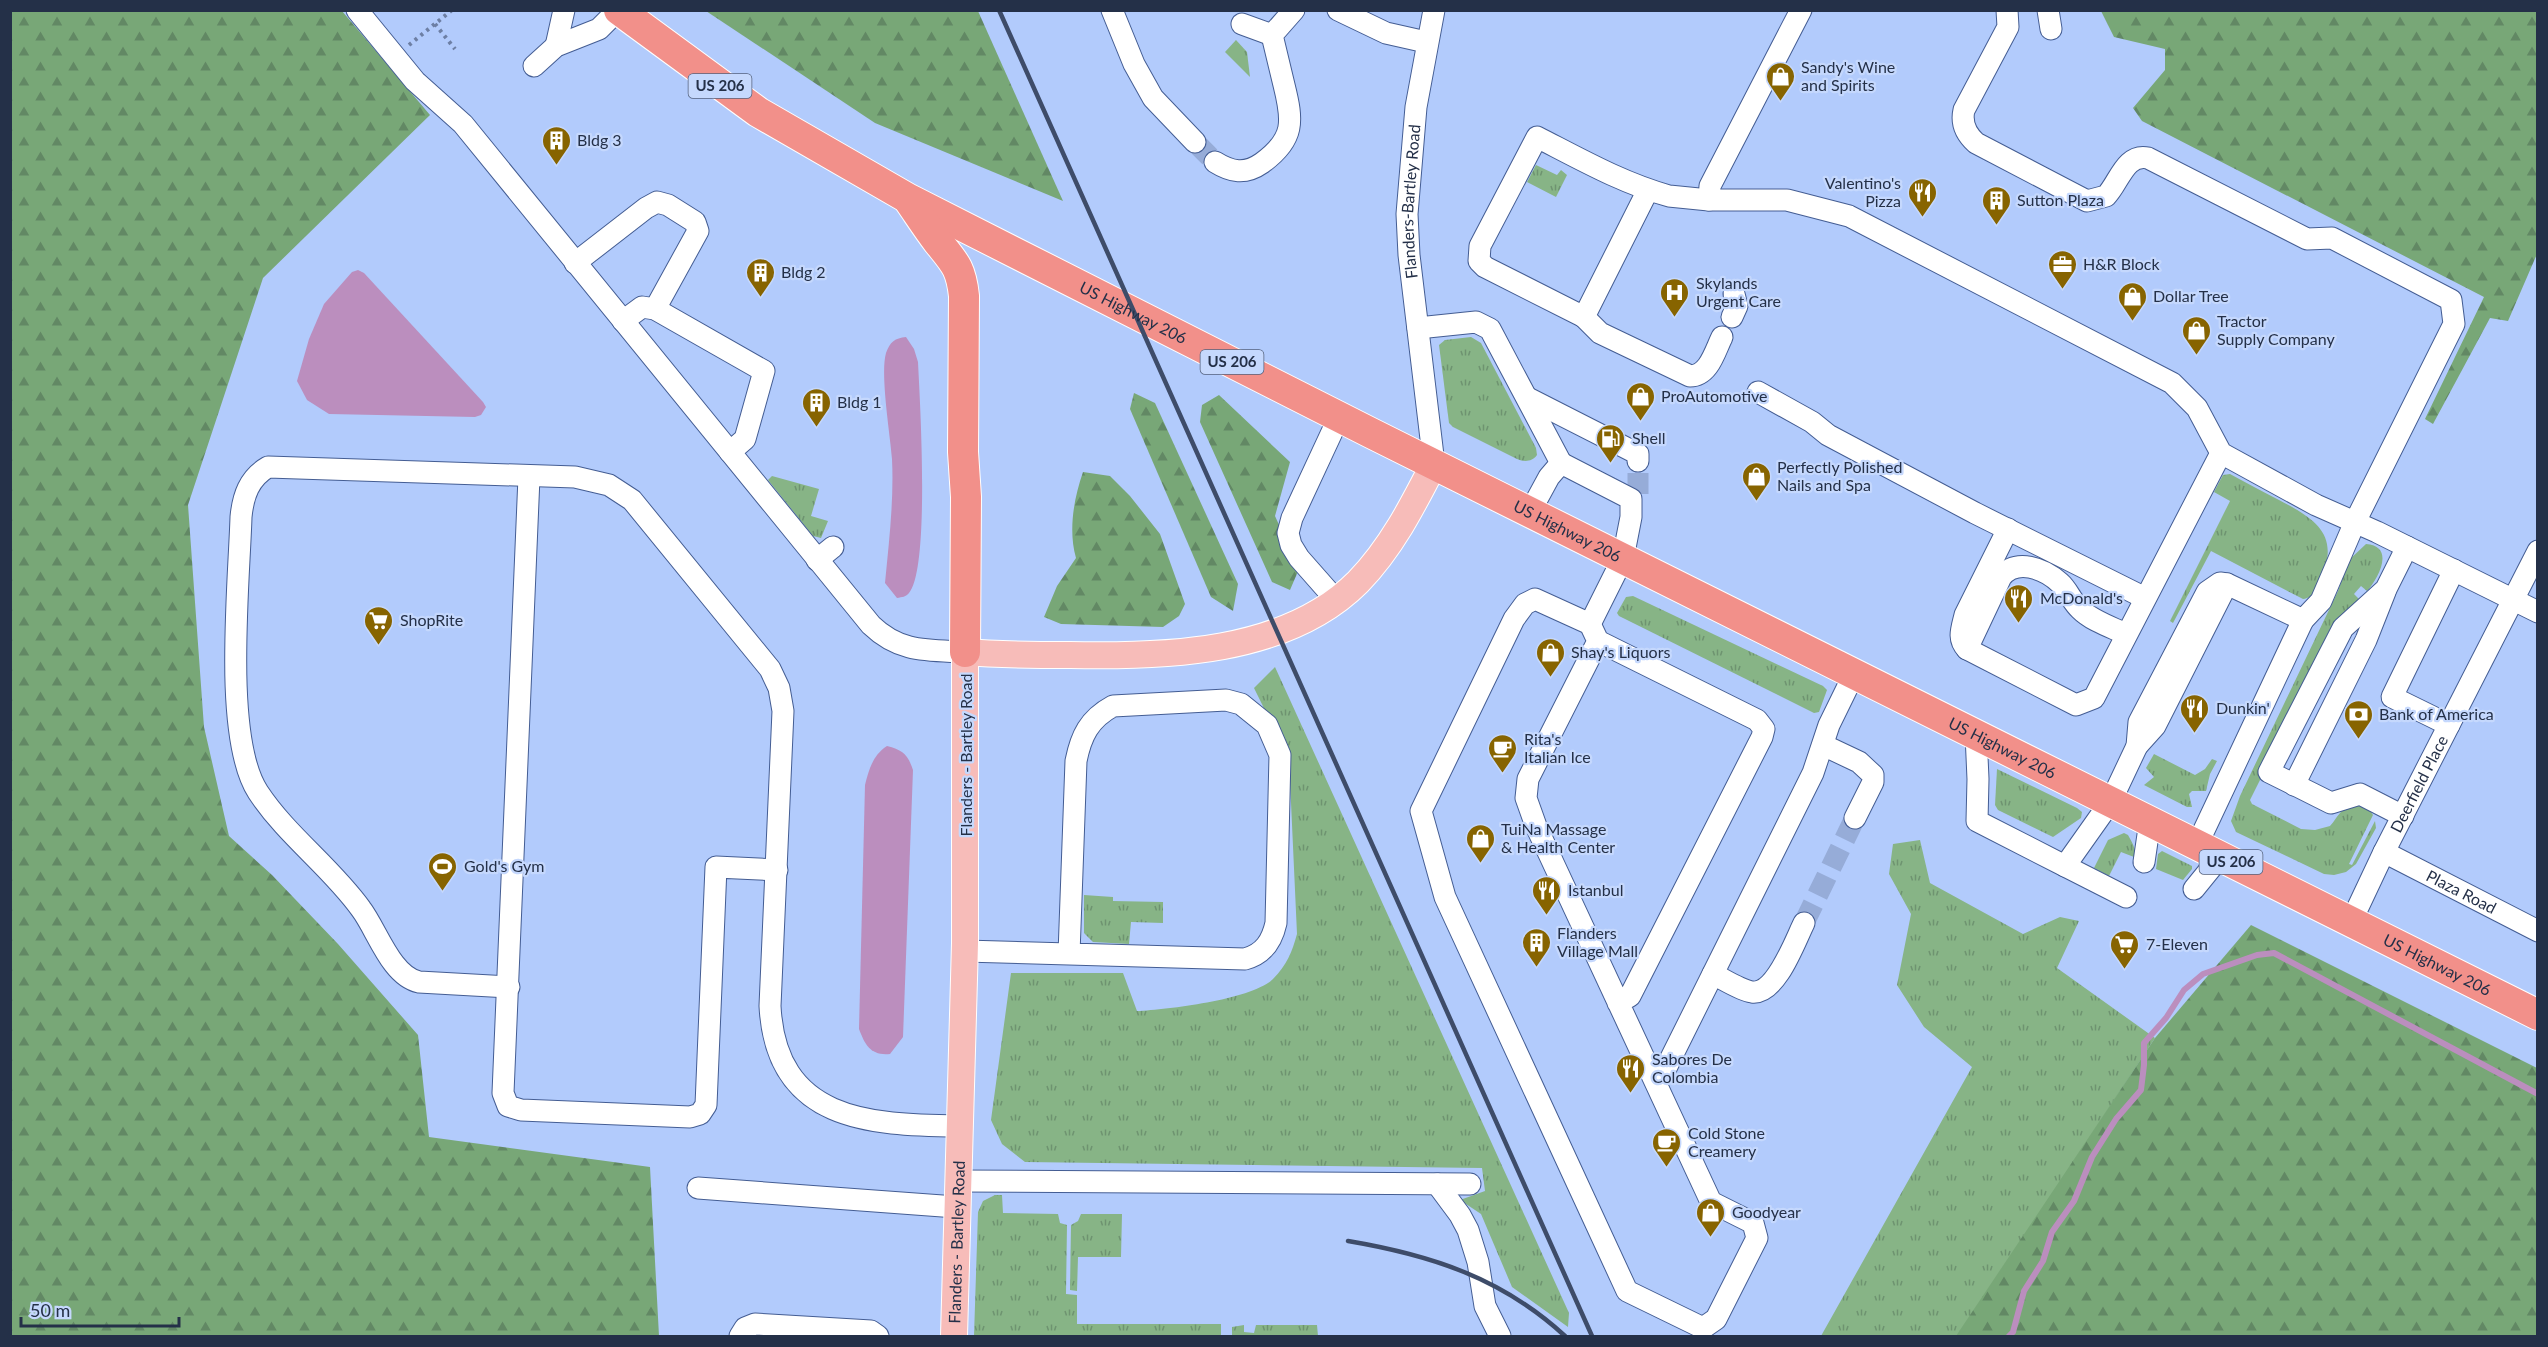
<svg xmlns="http://www.w3.org/2000/svg" width="2548" height="1347" font-family="Lato,sans-serif">
  <defs>
    <pattern id="grass-tufts" width="24" height="20" patternUnits="userSpaceOnUse" patternTransform="scale(1.5)"><rect width="24" height="20" fill="#87b486"/><path d="M3 7l-1-3M5 7V3M7 7l1-3M15 17l-1-3M17 17v-4M19 17l1-3" fill="none" stroke="#6e9370"/></pattern>
    <pattern id="forest-firs" width="22" height="20" patternUnits="userSpaceOnUse" patternTransform="scale(1.5)"><rect width="22" height="20" fill="#78a777"/><path d="M5 1l3.5 6h-7zM16 11l3.5 6h-7z" fill="#628864"/></pattern>
  </defs>
  <rect width="100%" height="100%" fill="#b2cbfc"/>
  <g fill="url(#grass-tufts)">
    <path d="M1236 40 1247 52 1250 77 1225 52Z"/>
    <path d="M1536 165 1557 175 1561 170 1567 175 1556 197 1527 182Z"/>
    <path d="M1471 337 1481 343 1536 448 1537 455C1532 462 1524 462 1517 459L1453 427 1449 423 1439 345 1445 340Z"/>
    <path d="M2230 474C2246 483 2262 491 2279 500 2313 518 2340 533 2322 576 2318 585 2315 598 2303 599L2211 551 2173 623 2170 621 2230 501 2214 492 2223 475Z"/>
    <path d="M772 476 819 489 811 516 828 521 821 538 813 536 768 480Z"/>
    <path d="M2366 544C2396 546 2378 579 2367 591L2361 586 2354 594 2359 599 2337 626 2250 800 2252 804 2301 829 2315 830 2330 826C2334 822 2338 814 2343 810 2353 803 2367 805 2373 815L2349 864 2352 865 2375 821 2376 828 2356 864 2346 872 2334 875 2324 874 2236 832 2231 821 2240 796 2338 591 2349 560Z"/>
    <path d="M1633 596 1823 686 1827 690 1819 712 1814 713 1619 616 1617 613 1626 597Z"/>
    <path d="M1275 667 1569 1313 1568 1327 1512 1287 1481 1214 1460 1200 1485 1191 1482 1168 1025 1162 1002 1144 991 1120 1011 973H1123L1137 1011C1169 1009 1250 1000 1273 979 1287 965 1292 952 1297 934L1289 759 1254 688Z"/>
    <path d="M2154 754 2195 775 2205 769 2212 759 2217 761 2210 774 2206 791H2192L2189 794 2192 807H2187L2144 785 2154 777 2146 768Z"/>
    <path d="M1997 769 2077 808 2082 812 2081 818 2053 837 1998 810 1995 805Z"/>
    <path d="M2124 833 2128 835C2132 842 2137 850 2134 857L2121 852 2109 876 2094 868 2108 840Z"/>
    <path d="M1920 840 1930 883 2023 934 2060 917 2079 921 2057 968 2155 1038 1961 1333 1956 1336H1821L1972 1067 1924 1027 1897 985 1911 914 1889 874 1893 844Z"/>
    <path d="M2162 851 2192 866V869L2183 880 2156 869 2158 854Z"/>
    <path d="M1084 895 1113 897V901L1163 902V923L1131 922 1129 944 1093 942 1084 933Z"/>
    <path d="M995 1195H1002L1003 1213 1058 1214 1060 1223 1067 1225 1066 1294 1077 1295V1324H1221V1336H974L978 1212 983 1201Z"/>
    <path d="M1081 1214H1122L1121 1257H1078L1077 1291 1070 1290 1071 1225 1078 1221Z"/>
    <path d="M1244 1325V1332L1254 1333 1256 1325H1317L1318 1336H1232V1327Z"/>
  </g>
  <g fill="url(#forest-firs)">
    <path d="M10 11H342L430 115 263 278 188 505 204 727 229 836 272 875 338 944 418 1035 429 1137 650 1167 659 1336H11Z"/>
    <path d="M706 11H978L1063 201 875 123Z"/>
    <path d="M2101 11H2537V254L2508 321 2490 318 2433 424 2425 419 2484 297 2142 121 2133 108 2165 70V49L2114 37Z"/>
    <path d="M1134 393 1155 403 1238 584 1233 611 1211 597 1130 409Z"/>
    <path d="M1219 395 1290 462 1275 516 1299 569 1290 590 1272 582 1200 422 1202 405Z"/>
    <path d="M1083 472 1110 476 1130 496 1160 534 1185 604 1179 616 1163 627 1061 624 1044 617 1057 586 1076 558C1068 530 1074 498 1083 472Z"/>
    <path d="M2251 925 2537 1068V1336H1956L2155 1038Z"/>
  </g>
  <g fill="#bb8ebe">
    <path d="M358 270 364 273 483 402 486 407 481 415 475 417 329 414 307 400 297 381 309 339 324 304 352 272Z"/>
    <path d="M906 337 914 349 918 362C920 402 930 568 909 593 906 597 902 597 897 598L885 583C889 542 894 500 892 459 890 433 880 374 886 353 890 342 895 338 906 337Z"/>
    <path d="M887 746C903 750 908 755 913 770L903 1037 890 1054C871 1056 865 1045 859 1029L865 785C869 769 873 755 887 746Z"/>
  </g>
  <g fill="none" stroke-linecap="round" stroke-linejoin="round">
    <path stroke="#bb8ebe" stroke-width="6" d="M2009 1336 2013 1332 2024 1291 2043 1261 2052 1232 2074 1201 2092 1157 2116 1119 2141 1090 2144 1065V1043L2166 1018 2184 990 2203 974 2257 955 2274 953 2538 1094"/>
    <g stroke="#96acd8" stroke-width="21" stroke-dasharray="21 10" stroke-linecap="butt">
      <path d="M1195 142 1215 162"/>
      <path d="M1638 494V461"/>
      <path d="M1804 923 1855 818"/>
    </g>
    <defs>
      <g id="minor">
        <path d="M357 10 415 81 463 124 871 625C900 653 928 650 965 652"/>
        <path d="M1112 10 1134 64 1153 98 1195 142"/>
        <path d="M1338 10 1386 33 1426 42"/>
        <path d="M2007 10 2008 27 1964 110C1961 123 1966 134 1976 143L2087 201 2106 196C2119 183 2125 153 2148 158L2307 239 2332 238 2451 300 2454 324 2355 522 2321 601 2303 620"/>
        <path d="M2048 10 2051 29"/>
        <path d="M1242 24 1272 35"/>
        <path d="M556 46 564 10"/>
        <path d="M534 66 556 46 599 29 618 10"/>
        <path d="M1215 162C1231 172 1245 175 1262 163 1295 139 1293 121 1284 85 1280 69 1276 52 1272 35L1294 10"/>
        <path d="M1648 190 1584 317 1485 267 1479 261 1480 246 1537 137C1580 159 1622 183 1669 196L1709 200H1787L1849 216 2172 383 2197 408 2221 453 2316 505 2377 532 2538 612"/>
        <path d="M1709 200 1710 186 1801 10"/>
        <path d="M575 263 646 208 657 202 668 205 695 222 698 231 655 309"/>
        <path d="M1584 317 1600 333 1690 376C1709 376 1715 351 1722 337"/>
        <path d="M1732 317 1737 306 1734 294"/>
        <path d="M623 321 642 307 655 309 764 371 745 439 730 452"/>
        <path d="M1418 328 1476 322 1490 329 1561 463"/>
        <path d="M1758 392 1812 422 1828 435 1975 513 2145 598"/>
        <path d="M1528 398 1638 454V461"/>
        <path id="s1" d="M1434 464 1409 255 1407 214 1416 107 1434 10"/>
        <path d="M529 477 503 1093 508 1106 521 1110 690 1117 700 1114 706 1105 716 867 777 870"/>
        <path d="M1530 512 1549 477 1561 463 1631 499V517L1623 558 1590 624"/>
        <path d="M2008 529 1965 615C1962 628 1957 639 1967 649L2076 705 2094 698 2221 453"/>
        <path d="M817 560 833 547"/>
        <path d="M1336 600 1299 558 1291 545 1288 533 1292 518 1339 417"/>
        <path d="M1598 641 1528 779 1526 798 1536 826 1711 1202 1753 1223 1757 1238 1716 1319 1703 1328 1627 1291 1445 897 1421 811 1514 619 1525 604 1535 599 1590 624 1598 641 1757 720 1764 729 1762 737 1630 996 1618 1003"/>
        <path d="M1967 649 2001 577C2016 558 2044 568 2060 583 2068 590 2072 602 2080 609 2092 621 2111 627 2126 634"/>
        <path d="M2449 725 2392 697 2454 570"/>
        <path d="M1976 734 1978 779 1977 821 2065 866 2111 801 2137 746 2139 722 2207 592 2220 583 2227 584 2303 620 2197 845"/>
        <path d="M1823 745 1859 762 1873 775V782L1855 818"/>
        <path d="M2137 746 2155 726 2227 584"/>
        <path d="M2294 785 2366 640 2385 592"/>
        <path d="M2403 816 2360 794 2331 803 2269 772 2343 628 2386 589 2407 547"/>
        <path id="s2" d="M2384 852 2538 931"/>
        <path d="M2144 862 2150 821"/>
        <path d="M2065 866 2126 897"/>
        <path d="M2194 889 2220 857"/>
        <path id="s3" d="M2351 922 2384 852 2538 551"/>
        <path d="M965 951 1245 959C1264 954 1272 941 1276 923L1280 755 1267 725 1241 704 1226 700 1113 706C1089 719 1081 736 1076 761L1069 954"/>
        <path d="M1713 974C1725 980 1740 990 1752 992 1776 995 1795 941 1804 923"/>
        <path d="M509 987 419 982C391 976 377 930 361 909 331 867 287 836 258 792 223 738 239 584 241 517 243 496 249 478 268 467L575 477 609 485 632 500 770 669 779 688 783 711 770 1006C776 1121 868 1125 959 1126"/>
        <path d="M1653 1076 1666 1068 1813 773 1829 725 1854 674"/>
        <path d="M957 1181 1470 1184"/>
        <path d="M1437 1184 1460 1215 1468 1230 1478 1262 1485 1306 1500 1336"/>
        <path d="M698 1188 956 1207"/>
        <path d="M740 1336 745 1328 755 1324 871 1331 878 1336"/>
      </g>
      <g id="major">
        <path id="s4" d="M954 1336 965 943V652C1000 655 1035 655 1070 655 1164 657 1286 654 1358 582 1391 548 1412 507 1434 464"/>
      </g>
      <g id="highway">
        <path id="s5" d="M619 10 758 112 909 199 1371 433 2538 1015"/>
        <path d="M910 202C919 215 928 229 938 242 955 263 961 268 964 296L963 452 966 497 965 652"/>
      </g>
    </defs>
    <use href="#minor" stroke="#445d93" stroke-width="23"/>
    <use href="#major" stroke="#fff" stroke-width="28"/>
    <use href="#highway" stroke="#fff" stroke-width="32"/>
    <g stroke="#6d7fa4" stroke-width="4" stroke-dasharray="3 4.5" stroke-linecap="butt">
      <path d="M435 24 455 49"/>
      <path d="M409 45 452 10"/>
    </g>
    <use href="#minor" stroke="#fff" stroke-width="21"/>
    <use href="#major" stroke="#f7bcb9" stroke-width="26"/>
    <use href="#highway" stroke="#f2908a" stroke-width="30"/>
    <g stroke="#3e4c69" stroke-width="4.5">
      <path d="M999 10 1592 1336"/>
      <path d="M1348 1241C1431 1255 1502 1278 1565 1336"/>
    </g>
  </g>
  <defs>
    <symbol id="shop-pin" viewBox="-11 -11 22 30"><path d="M0 17L-7.5 6A9.5 9.5 0 1 1 7.5 6Z" fill="#876400" stroke="#c5d8fd"/><path d="M-5-2.5h2.3a2.7 3.5 0 0 1 5.4 0H5L5.5 6h-11ZM-1.5-2.5h3a1.5 2.3 0 0 0-3 0Z" fill="#fff"/></symbol>
    <symbol id="building-pin" viewBox="-11 -11 22 30"><path d="M0 17L-7.5 6A9.5 9.5 0 1 1 7.5 6Z" fill="#876400" stroke="#c5d8fd"/><path d="M-4-6H4V6H1V3H-1V6H-4ZM-2.5-4.3h1.7v1.8h-1.7ZM.8-4.3h1.7v1.8H.8ZM-2.5-1h1.7V.8h-1.7ZM.8-1h1.7V.8H.8Z" fill="#fff"/></symbol>
    <symbol id="restaurant-pin" viewBox="-11 -11 22 30"><path d="M0 17L-7.5 6A9.5 9.5 0 1 1 7.5 6Z" fill="#876400" stroke="#c5d8fd"/><path d="M-5-6h1v4h1v-4h1v4h1v-4h1v5L-1.5 .5V6h-2V.5L-5-1ZM5-6V6H3V1.5H1.5Q1.5-4 5-6Z" fill="#fff"/></symbol>
    <symbol id="office-pin" viewBox="-11 -11 22 30"><path d="M0 17L-7.5 6A9.5 9.5 0 1 1 7.5 6Z" fill="#876400" stroke="#c5d8fd"/><path d="M-6-3h4V-5.5h4V-3h4V5H-6ZM-1-4.5V-3h2v-1.5ZM-6 0V1H6V0Z" fill="#fff"/></symbol>
    <symbol id="hospital-pin" viewBox="-11 -11 22 30"><path d="M0 17L-7.5 6A9.5 9.5 0 1 1 7.5 6Z" fill="#876400" stroke="#c5d8fd"/><path d="M-5-5h3v3.5h4V-5h3V5h-3V1.5h-4V5h-3Z" fill="#fff"/></symbol>
    <symbol id="fuel-pin" viewBox="-11 -11 22 30"><path d="M0 17L-7.5 6A9.5 9.5 0 1 1 7.5 6Z" fill="#876400" stroke="#c5d8fd"/><path d="M-5.5-6h7V0h2V4h1.3V-2.5L3-4.5l.8-.8L6-3V5H2.5V1h-1V6h-7ZM-4.2-4.7v3.2H.2V-4.7Z" fill="#fff"/></symbol>
    <symbol id="supermarket-pin" viewBox="-11 -11 22 30"><path d="M0 17L-7.5 6A9.5 9.5 0 1 1 7.5 6Z" fill="#876400" stroke="#c5d8fd"/><path d="M-6-5.5h2.5l.6 2H6L4.5 2H-2.5L-4.4-4H-6ZM-1.5 3.2a1.3 1.3 0 1 0 .1 0ZM3 3.2a1.3 1.3 0 1 0 .1 0Z" fill="#fff"/></symbol>
    <symbol id="bank-pin" viewBox="-11 -11 22 30"><path d="M0 17L-7.5 6A9.5 9.5 0 1 1 7.5 6Z" fill="#876400" stroke="#c5d8fd"/><path d="M-6-4H6V4H-6ZM0-2.3a2.3 2.3 0 1 0 0 4.6a2.3 2.3 0 1 0 0-4.6Z" fill="#fff"/></symbol>
    <symbol id="cafe-pin" viewBox="-11 -11 22 30"><path d="M0 17L-7.5 6A9.5 9.5 0 1 1 7.5 6Z" fill="#876400" stroke="#c5d8fd"/><path d="M-5.5-4.5H6V0H3Q3 3.5 0 3.5H-2.5Q-5.5 3.5-5.5 0ZM3-3.2v2h1.7v-2ZM-6 4.5H4V6H-6Z" fill="#fff"/></symbol>
    <symbol id="stadium-pin" viewBox="-11 -11 22 30"><path d="M0 17L-7.5 6A9.5 9.5 0 1 1 7.5 6Z" fill="#876400" stroke="#c5d8fd"/><path d="M0-5a6.5 5 0 1 0 0 10a6.5 5 0 1 0 0-10ZM-3.5-1.8h7v3.6h-7Z" fill="#fff"/></symbol>
  </defs>
  <g fill-rule="evenodd">
    <use href="#shop-pin" x="1764" y="60" width="33" height="45"/>
    <use href="#building-pin" x="540" y="124" width="33" height="45"/>
    <use href="#restaurant-pin" x="1906" y="176" width="33" height="45"/>
    <use href="#building-pin" x="1980" y="184" width="33" height="45"/>
    <use href="#office-pin" x="2046" y="248" width="33" height="45"/>
    <use href="#building-pin" x="744" y="256" width="33" height="45"/>
    <use href="#hospital-pin" x="1658" y="276" width="33" height="45"/>
    <use href="#shop-pin" x="2116" y="280" width="33" height="45"/>
    <use href="#shop-pin" x="2180" y="314" width="33" height="45"/>
    <use href="#shop-pin" x="1624" y="380" width="33" height="45"/>
    <use href="#building-pin" x="800" y="386" width="33" height="45"/>
    <use href="#fuel-pin" x="1594" y="422" width="33" height="45"/>
    <use href="#shop-pin" x="1740" y="460" width="33" height="45"/>
    <use href="#restaurant-pin" x="2002" y="582" width="33" height="45"/>
    <use href="#supermarket-pin" x="362" y="604" width="33" height="45"/>
    <use href="#shop-pin" x="1534" y="636" width="33" height="45"/>
    <use href="#restaurant-pin" x="2178" y="692" width="33" height="45"/>
    <use href="#bank-pin" x="2342" y="698" width="33" height="45"/>
    <use href="#cafe-pin" x="1486" y="732" width="33" height="45"/>
    <use href="#shop-pin" x="1464" y="822" width="33" height="45"/>
    <use href="#stadium-pin" x="426" y="850" width="33" height="45"/>
    <use href="#restaurant-pin" x="1530" y="874" width="33" height="45"/>
    <use href="#building-pin" x="1520" y="926" width="33" height="45"/>
    <use href="#supermarket-pin" x="2108" y="928" width="33" height="45"/>
    <use href="#restaurant-pin" x="1614" y="1052" width="33" height="45"/>
    <use href="#cafe-pin" x="1650" y="1126" width="33" height="45"/>
    <use href="#shop-pin" x="1694" y="1196" width="33" height="45"/>
  </g>
  <g text-anchor="middle" stroke-width="4.5" stroke-linejoin="round" paint-order="stroke">
    <g fill="#c5d8fd" stroke="#54627e" stroke-width="1.5">
      <rect x="688.5" y="74" width="63" height="24" rx="4.5"/>
      <rect x="1200.5" y="350" width="63" height="24" rx="4.5"/>
      <rect x="2199.5" y="850" width="63" height="24" rx="4.5"/>
    </g>
    <g font-size="15" font-weight="bold" fill="#243048">
      <text x="720" y="91">US 206</text>
      <text x="1232" y="367">US 206</text>
      <text x="2231" y="867">US 206</text>
    </g>
    <g font-size="16" fill="#243048" stroke="#c5d8fd" text-anchor="start">
      <text x="1801" y="73">Sandy's Wine<tspan x="1801" dy="18">and Spirits</tspan></text>
      <text x="577" y="146">Bldg 3</text>
      <text x="1901" y="189" text-anchor="end">Valentino's<tspan x="1901" dy="18">Pizza</tspan></text>
      <text x="2017" y="206">Sutton Plaza</text>
      <text x="2083" y="270">H&amp;R Block</text>
      <text x="781" y="278">Bldg 2</text>
      <text x="1696" y="289">Skylands<tspan x="1696" dy="18">Urgent Care</tspan></text>
      <text x="2153" y="302">Dollar Tree</text>
      <text x="2217" y="327">Tractor<tspan x="2217" dy="18">Supply Company</tspan></text>
      <text x="1661" y="402">ProAutomotive</text>
      <text x="837" y="408">Bldg 1</text>
      <text x="1632" y="444">Shell</text>
      <text x="1777" y="473">Perfectly Polished<tspan x="1777" dy="18">Nails and Spa</tspan></text>
      <text x="2040" y="604">McDonald's</text>
      <text x="400" y="626">ShopRite</text>
      <text x="1571" y="658">Shay's Liquors</text>
      <text x="2216" y="714">Dunkin'</text>
      <text x="2379" y="720">Bank of America</text>
      <text x="1524" y="745">Rita's<tspan x="1524" dy="18">Italian Ice</tspan></text>
      <text x="1501" y="835">TuiNa Massage<tspan x="1501" dy="18">&amp; Health Center</tspan></text>
      <text x="464" y="872">Gold's Gym</text>
      <text x="1568" y="896">Istanbul</text>
      <text x="1557" y="939">Flanders<tspan x="1557" dy="18">Village Mall</tspan></text>
      <text x="2146" y="950">7-Eleven</text>
      <text x="1652" y="1065">Sabores De<tspan x="1652" dy="18">Colombia</tspan></text>
      <text x="1688" y="1139">Cold Stone<tspan x="1688" dy="18">Creamery</tspan></text>
      <text x="1732" y="1218">Goodyear</text>
    </g>
    <g font-size="16" fill="#243048" stroke="#c5d8fd">
      <text dy="6" stroke="none"><textPath href="#s1" startOffset="264">Flanders-Bartley Road</textPath></text>
      <text dy="6" stroke="none"><textPath href="#s5" startOffset="598">US Highway 206</textPath></text>
      <text dy="6" stroke="none"><textPath href="#s5" startOffset="1084">US Highway 206</textPath></text>
      <text dy="6" stroke="none"><textPath href="#s5" startOffset="1570">US Highway 206</textPath></text>
      <text transform="translate(966 755) rotate(-90)" y="6">Flanders - Bartley Road</text>
      <text dy="6" stroke="none"><textPath href="#s3" startOffset="154">Deerfield Place</textPath></text>
      <text dy="6" stroke="none"><textPath href="#s2" startOffset="87">Plaza Road</textPath></text>
      <text dy="6" stroke="none"><textPath href="#s5" startOffset="2056">US Highway 206</textPath></text>
      <text dy="6" stroke="none"><textPath href="#s4" startOffset="94">Flanders - Bartley Road</textPath></text>
    </g>
  </g>
  <rect width="2548" height="1347" fill="none" stroke="#243048" stroke-width="24"/>
  <path d="M21 1317v9h158v-9" fill="none" stroke="#243048" stroke-width="3"/>
  <text x="30" y="1317" font-size="18" fill="#243048" stroke="#c5d8fd" stroke-width="4.5" paint-order="stroke">50 m</text>
</svg>
